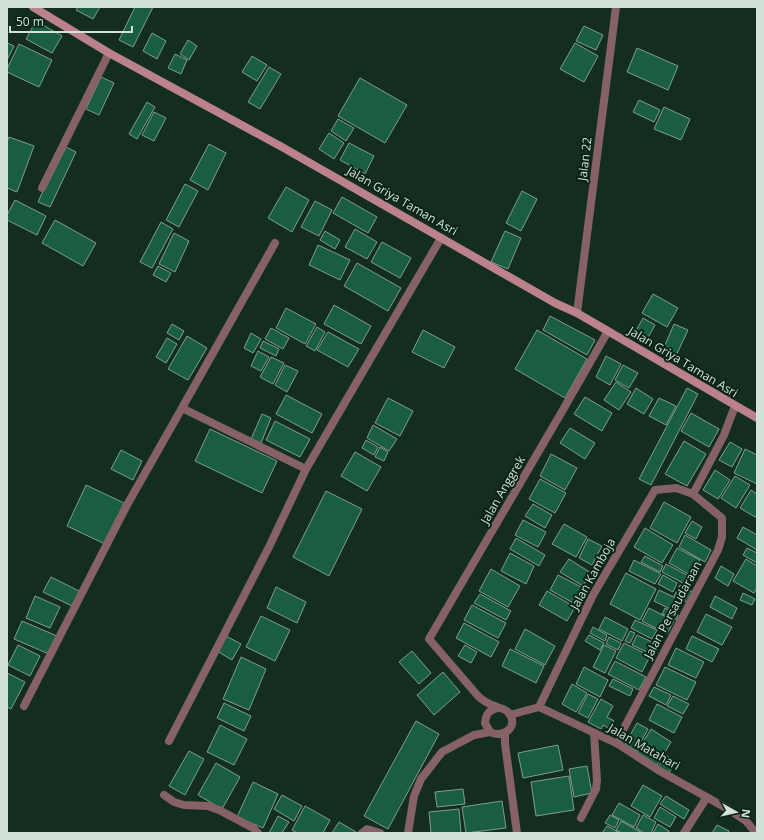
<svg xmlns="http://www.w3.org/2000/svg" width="764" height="840" font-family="'Open Sans',sans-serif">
  <rect width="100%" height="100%" fill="#142d21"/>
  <g fill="#195e41" stroke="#819d8e">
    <path d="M78 7H100L93 19 76 10Z"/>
    <path d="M135 7H153L133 47 119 40Z"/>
    <path d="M36 21 62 36 52 53 26 39Z"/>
    <path d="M584 26 603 35 596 50 576 41Z"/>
    <path d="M152 33 166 41 157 59 143 51Z"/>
    <path d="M188 40 197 46 189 60 180 54Z"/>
    <path d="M7 43 14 46 7 60Z"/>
    <path d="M575 43 598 56 584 82 560 69Z"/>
    <path d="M19 44 52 60 39 87 7 72V69Z"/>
    <path d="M637 48 678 66 668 90 627 72Z"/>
    <path d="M175 54 187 60 181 74 168 68Z"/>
    <path d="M252 56 267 65 257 81 242 72Z"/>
    <path d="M269 67 281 74 260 109 248 102Z"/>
    <path d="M101 77 114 83 99 115 86 109Z"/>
    <path d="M360 78 407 105 385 143 338 116Z"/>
    <path d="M639 100 660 110 654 122 633 112Z"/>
    <path d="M147 102 155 107 137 139 129 134Z"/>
    <path d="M664 107 690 119 681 140 654 129Z"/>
    <path d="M154 112 166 118 154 141 142 135Z"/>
    <path d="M338 119 354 128 346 141 331 131Z"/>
    <path d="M329 133 344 143 334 159 319 149Z"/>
    <path d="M9 137 34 146 17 192 7 188V142Z"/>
    <path d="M349 143 374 156 365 174 340 160Z"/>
    <path d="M209 144 226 153 208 190 190 180Z"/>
    <path d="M64 146 76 152 50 207 38 202Z"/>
    <path d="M185 184 198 191 179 227 166 220Z"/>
    <path d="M286 187 309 200 292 232 268 218Z"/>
    <path d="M522 191 537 199 521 231 506 223Z"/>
    <path d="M342 197 377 217 368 233 333 213Z"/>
    <path d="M15 200 46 216 37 235 7 220V215Z"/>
    <path d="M315 201 332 210 319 236 301 227Z"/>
    <path d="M55 220 96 243 83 266 42 243Z"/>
    <path d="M161 222 173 229 152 268 140 262Z"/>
    <path d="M355 229 377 242 367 259 345 247Z"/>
    <path d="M325 231 340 240 335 249 320 240Z"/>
    <path d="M505 231 521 238 508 269 491 262Z"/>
    <path d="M174 233 189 241 175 272 159 264Z"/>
    <path d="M382 242 411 258 400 278 371 262Z"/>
    <path d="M318 245 350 260 340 280 309 265Z"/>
    <path d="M357 263 401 288 388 311 344 286Z"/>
    <path d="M158 266 171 273 166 282 153 275Z"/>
    <path d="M653 294 678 308 667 327 642 313Z"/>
    <path d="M334 305 371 326 361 344 324 324Z"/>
    <path d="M286 308 316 324 305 344 276 328Z"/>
    <path d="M550 316 595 340 587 355 543 330Z"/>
    <path d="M643 318 655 325 645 343 633 336Z"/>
    <path d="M172 324 184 331 179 340 167 333Z"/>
    <path d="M674 324 688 330 675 358 662 352Z"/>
    <path d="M317 327 325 332 315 351 306 346Z"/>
    <path d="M271 328 289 338 283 349 265 339Z"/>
    <path d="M423 330 455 347 444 368 412 352Z"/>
    <path d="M537 330 587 359 565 398 515 369Z"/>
    <path d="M328 332 359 349 348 367 317 350Z"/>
    <path d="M251 333 261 339 253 353 244 348Z"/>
    <path d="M187 336 207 348 188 380 168 369Z"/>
    <path d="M167 338 177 344 166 363 156 357Z"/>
    <path d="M263 341 279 349 276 356 260 348Z"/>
    <path d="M258 351 269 357 261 371 251 366Z"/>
    <path d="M606 356 621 364 610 385 596 377Z"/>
    <path d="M271 357 284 363 273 384 260 377Z"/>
    <path d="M285 365 298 371 287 392 275 385Z"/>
    <path d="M623 365 638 373 629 388 615 380Z"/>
    <path d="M616 382 631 392 619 410 604 400Z"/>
    <path d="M636 388 653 399 644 414 627 404Z"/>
    <path d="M687 388 698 394 651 485 639 479Z"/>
    <path d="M286 395 322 414 312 433 276 414Z"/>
    <path d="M585 397 612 413 602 431 574 414Z"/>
    <path d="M388 398 413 411 400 436 375 423Z"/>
    <path d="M659 398 676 406 666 425 649 416Z"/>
    <path d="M691 413 719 429 709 447 681 431Z"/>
    <path d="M262 414 271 418 261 443 251 439Z"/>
    <path d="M275 421 310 439 300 457 266 440Z"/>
    <path d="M373 425 397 439 389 451 367 438Z"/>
    <path d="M570 428 595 443 585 459 560 443Z"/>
    <path d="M210 429 277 461 262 493 195 461Z"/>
    <path d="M366 440 378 447 374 455 362 448Z"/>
    <path d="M684 441 706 454 687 486 665 474Z"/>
    <path d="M730 442 742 449 732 467 719 460Z"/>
    <path d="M380 447 388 452 384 461 375 457Z"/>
    <path d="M745 449 757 455V484L734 473Z"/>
    <path d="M121 450 142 461 133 480 111 469Z"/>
    <path d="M355 452 381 467 367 491 341 476Z"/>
    <path d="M551 454 577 468 565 490 540 476Z"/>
    <path d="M715 470 730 480 718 499 703 490Z"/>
    <path d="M735 476 750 485 736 508 721 498Z"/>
    <path d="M540 479 566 493 555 513 529 499Z"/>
    <path d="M86 485 124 503 105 544 67 526Z"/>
    <path d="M751 490 757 494V514L755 517 740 508Z"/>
    <path d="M326 491 362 509 329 576 293 557Z"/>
    <path d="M664 502 691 517 677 543 650 528Z"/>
    <path d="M533 504 552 515 545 528 525 516Z"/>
    <path d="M523 520 546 532 538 547 515 535Z"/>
    <path d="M692 521 702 527 696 539 685 533Z"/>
    <path d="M564 524 587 537 576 557 552 544Z"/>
    <path d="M743 527 757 535V550L737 538Z"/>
    <path d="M645 528 673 545 662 563 634 547Z"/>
    <path d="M685 535 711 550 705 562 679 547Z"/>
    <path d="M516 538 545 555 539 566 510 549Z"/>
    <path d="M588 539 602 546 592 565 579 558Z"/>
    <path d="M677 548 700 560 692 576 669 563Z"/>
    <path d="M747 548 757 553V563L743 555Z"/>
    <path d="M510 553 534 566 526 584 501 571Z"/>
    <path d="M645 556 663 566 660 572 641 562Z"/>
    <path d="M569 559 591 573 583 586 560 572Z"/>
    <path d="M746 559 757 566V588L754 593 733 581Z"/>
    <path d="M634 560 661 574 655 584 629 571Z"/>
    <path d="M666 564 687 575 683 583 662 572Z"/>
    <path d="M721 566 734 574 728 586 715 578Z"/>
    <path d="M491 569 520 586 508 607 479 591Z"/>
    <path d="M626 573 656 589 640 620 610 604Z"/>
    <path d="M558 575 583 588 575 604 550 590Z"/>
    <path d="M663 575 677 583 673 592 658 584Z"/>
    <path d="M51 577 81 592 74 607 43 592Z"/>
    <path d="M680 585 692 592 687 602 674 596Z"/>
    <path d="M276 587 306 602 297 623 267 608Z"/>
    <path d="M659 590 680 600 674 611 654 601Z"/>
    <path d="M547 591 575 607 567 621 539 605Z"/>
    <path d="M743 593 755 599 752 605 740 600Z"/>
    <path d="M480 594 511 611 506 620 474 603Z"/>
    <path d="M35 596 60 607 50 628 26 618Z"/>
    <path d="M715 596 737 608 732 619 710 607Z"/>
    <path d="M472 605 506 623 498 638 464 620Z"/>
    <path d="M649 608 674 621 667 634 642 621Z"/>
    <path d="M665 608 678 615 676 620 662 614Z"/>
    <path d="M706 614 732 627 722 645 697 632Z"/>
    <path d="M261 616 290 630 275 661 246 647Z"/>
    <path d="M605 617 628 629 622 641 599 629Z"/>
    <path d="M635 620 657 630 652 639 631 628Z"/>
    <path d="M22 621 57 636 49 654 14 639Z"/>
    <path d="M464 623 499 642 491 657 456 638Z"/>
    <path d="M593 627 607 635 605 641 590 633Z"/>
    <path d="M525 629 555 646 545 665 515 649Z"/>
    <path d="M630 631 635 633 630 643 625 641Z"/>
    <path d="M589 635 604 643 600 650 585 641Z"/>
    <path d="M637 635 654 643 649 653 632 645Z"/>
    <path d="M226 636 241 644 232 660 217 651Z"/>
    <path d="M692 636 719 649 712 662 686 649Z"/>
    <path d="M609 637 621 643 618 650 606 644Z"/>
    <path d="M624 643 650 656 642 672 616 658Z"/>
    <path d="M18 645 40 656 30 676 8 665Z"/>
    <path d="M465 645 477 652 471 663 458 656Z"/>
    <path d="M604 645 616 651 605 673 593 667Z"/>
    <path d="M676 648 704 662 696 678 668 665Z"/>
    <path d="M510 649 544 666 536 683 502 666Z"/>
    <path d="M412 651 431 673 419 684 399 662Z"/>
    <path d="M241 657 266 669 249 710 223 699Z"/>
    <path d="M615 661 646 677 639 690 608 674Z"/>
    <path d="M584 667 608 680 600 697 576 684Z"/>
    <path d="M665 667 696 682 687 700 656 685Z"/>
    <path d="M443 672 460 692 434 715 417 695Z"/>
    <path d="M7 673 25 682 11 709 7 707Z"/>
    <path d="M613 679 633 689 630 696 609 686Z"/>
    <path d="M572 684 587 693 576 712 562 704Z"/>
    <path d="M654 687 671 695 666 705 649 696Z"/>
    <path d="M588 694 598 699 588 718 578 713Z"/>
    <path d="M673 696 689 704 683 714 667 706Z"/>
    <path d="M601 699 613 706 607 717 614 721 610 729 603 725 601 729 588 722Z"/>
    <path d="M224 703 251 716 244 731 217 718Z"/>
    <path d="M657 704 682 717 674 733 649 720Z"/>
    <path d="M416 721 439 734 388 829 364 816Z"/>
    <path d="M637 723 648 729 636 751 625 744Z"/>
    <path d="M220 725 247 739 234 765 207 752Z"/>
    <path d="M651 729 671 742 657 765 637 752Z"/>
    <path d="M558 745 563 770 523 778 518 753Z"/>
    <path d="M189 751 204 759 185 795 169 786Z"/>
    <path d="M666 755 676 762 668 774 658 767Z"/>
    <path d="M216 763 240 777 222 809 198 795Z"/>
    <path d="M587 766 592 793 574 797 569 769Z"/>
    <path d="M569 776 574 810 536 816 531 782Z"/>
    <path d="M253 782 278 794 263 828 237 817Z"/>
    <path d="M643 785 662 796 650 817 631 806Z"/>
    <path d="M463 789 465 804 437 807 435 792Z"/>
    <path d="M282 795 302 806 294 821 274 809Z"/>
    <path d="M666 796 689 810 684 819 660 804Z"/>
    <path d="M502 801 506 828 466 833 462 807Z"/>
    <path d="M619 803 640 815 634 827 612 815Z"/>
    <path d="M305 806 330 820 323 833H297L292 830Z"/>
    <path d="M660 807 676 817 670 827 654 818Z"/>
    <path d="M459 809 461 833H431L429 812Z"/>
    <path d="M610 815 619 820 615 828 605 823Z"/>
    <path d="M643 815 656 822 651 833H644L636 828Z"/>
    <path d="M278 816 289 822 282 833H269Z"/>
    <path d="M621 821 642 833H622L616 830Z"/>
    <path d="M339 822 356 832V833H332Z"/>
    <path d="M658 824 669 831 667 833H653Z"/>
    <path d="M717 825 729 831 728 833H712Z"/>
    <path d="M607 826 620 833H602Z"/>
  </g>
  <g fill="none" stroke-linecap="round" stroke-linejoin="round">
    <g stroke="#866267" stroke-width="8">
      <path d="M42 188 109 53"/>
      <path d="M275 243 182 408 306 469"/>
      <path d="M577 313 616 7"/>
      <path d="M693 494 724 435 735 406"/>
      <path d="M24 706 127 505 182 408"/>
      <path d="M539 707 593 595 655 490 676 488 693 494 722 518V537L718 550 623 730 618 744"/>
      <path d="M497 708C489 710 486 714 485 723L490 732C504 739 519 726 509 713 505 708 500 709 495 706 489 704 483 701 478 696L429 639 564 408 608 331"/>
      <path d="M510 715 539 707 618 744 658 770 728 809 746 821 756 833"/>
      <path d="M505 733V744L517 833"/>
      <path d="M169 741 269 547 306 469 441 238"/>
      <path d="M164 795 174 802 184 805 208 806 219 810 253 828 258 833"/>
      <path d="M581 818 596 789 597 780 594 733"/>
      <path d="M362 833 367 829 380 833"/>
      <path d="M408 833 414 796 421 779 442 752 474 735 490 732"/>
      <path d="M684 833 707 797"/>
    </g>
    <path stroke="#bb828b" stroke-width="8" d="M33 7 109 53 282 147 555 303 577 313 757 418"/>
  </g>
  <g text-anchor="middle" stroke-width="4" stroke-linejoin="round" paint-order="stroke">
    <g font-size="12" fill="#d3e2d9" stroke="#0a2317">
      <text transform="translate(585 159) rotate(-83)" y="4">Jalan 22</text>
      <text transform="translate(402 201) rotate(30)" y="4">Jalan Griya Taman Asri</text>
      <text transform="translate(683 362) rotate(31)" y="4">Jalan Griya Taman Asri</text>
      <text transform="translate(503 490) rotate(-60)" y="4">Jalan Anggrek</text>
      <text transform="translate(593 574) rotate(-61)" y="4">Jalan Kamboja</text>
      <text transform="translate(673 610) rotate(-62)" y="4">Jalan Persaudaraan</text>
      <text transform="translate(644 747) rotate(30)" y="4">Jalan Matahari</text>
    </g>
  </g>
  <rect width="764" height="840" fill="none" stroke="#d3e2d9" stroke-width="16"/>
  <g transform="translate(736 812) rotate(98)" stroke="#0a2317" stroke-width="3" paint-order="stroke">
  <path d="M0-3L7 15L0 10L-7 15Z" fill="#d3e2d9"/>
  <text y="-6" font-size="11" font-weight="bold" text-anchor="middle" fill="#d3e2d9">N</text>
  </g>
  <path d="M10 26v6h122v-6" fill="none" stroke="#d3e2d9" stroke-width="2"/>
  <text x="16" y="26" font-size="12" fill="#d3e2d9" stroke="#0a2317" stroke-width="3" paint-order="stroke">50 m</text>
</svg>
